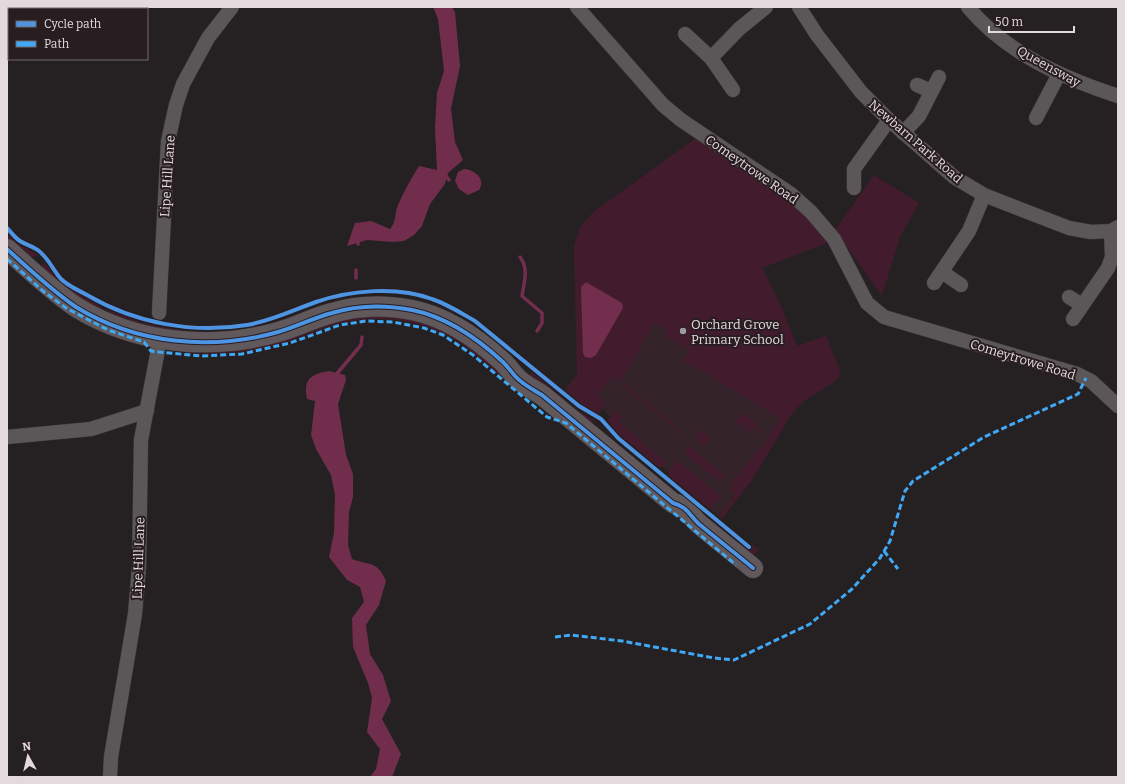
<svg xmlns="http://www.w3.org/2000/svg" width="1125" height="784" font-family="Bitter,serif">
  <rect width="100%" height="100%" fill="#252022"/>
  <path fill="#342329" d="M586 219 827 243 762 268 781 306 797 346 826 336 839 367V378L804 401 793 412 752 480 722 519 670 477 668 471 663 467 657 466 607 413 602 409 579 401 565 390 577 375 574 246 580 228Z"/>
  <g fill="#421c2c">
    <path d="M700 135C746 168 792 198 829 242L762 268 781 306 797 346 826 336 840 373 839 378 833 383 804 401 793 412 752 480 722 519 718 516 735 495 731 490V483L762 446 780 418 683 360 689 350 664 335 667 330 655 323 623 377 619 382 612 377 597 394 605 403 599 414 583 405 565 390 577 375 574 246 580 228 592 213Z"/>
    <path d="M874 175 919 203 900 237 882 296 835 230Z"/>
    <path d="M7 234 18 244 38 255 29 259 7 241Z"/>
    <path d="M44 262 60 281 103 308 96 311 41 269Z"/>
    <path d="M108 310 143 323 181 330V335L111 317Z"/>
    <path d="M352 314 414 316 474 346 513 387C490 368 468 345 441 332 410 318 370 315 337 324 317 330 299 339 280 344 249 353 218 355 186 353L187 347Z"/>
    <path d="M532 372 575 409 594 420 591 423 525 381Z"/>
    <path d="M624 383 687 436 686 437 622 385Z"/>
    <path d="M615 413 618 412 623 416 618 422 666 462 663 467 657 466 620 435 607 420Z"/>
    <path d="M743 413 760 427 762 434 753 427 749 432 736 421Z"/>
    <path d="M701 430 711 438 704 446 696 439 697 435Z"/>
    <path d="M689 446 726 477 720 479 715 478 683 452Z"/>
    <path d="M677 460 721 496 710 509 670 477 668 471Z"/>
    <path d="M713 522 747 550 752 544 760 550 752 556 710 526Z"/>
  </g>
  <g fill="#712e4c">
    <path d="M433 7H452L455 12 460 66 451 109 455 142 463 160 448 173 445 184 430 204 422 226 414 235 404 241 393 242 367 240 347 246 355 223 371 221 390 229C397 221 394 214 398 205 404 191 411 179 419 166L437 170 435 128 437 93 444 71 438 19Z"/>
    <path d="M329 371 345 375 346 380 338 404 346 455 353 474V497L349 512 348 545 352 559C370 566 377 560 386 581L379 605 366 625 370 654 383 675 391 701 382 719 401 754 392 777H370L376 769 380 749 367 732 372 698 368 683 353 647 352 618 364 602 360 587 347 580 329 557 334 533 335 495 331 475 316 449 311 435 315 401 307 399C303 379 311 374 329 371Z"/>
  </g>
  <g fill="#732e4d">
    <path d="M464 169C475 170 486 179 479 190L468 195 459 189 455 181 458 172Z"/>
    <path d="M586 282 622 303 623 308 596 355 591 358 585 357 583 353 581 287Z"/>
  </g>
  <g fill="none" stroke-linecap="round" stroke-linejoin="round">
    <g stroke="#732e4d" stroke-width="3.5">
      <path d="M444 173 449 180"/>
      <path d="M358 244 357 230 360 227C387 225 385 255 415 227 408 211 408 195 417 179L442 176 444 173 445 143 440 110 453 73 447 7"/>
      <path d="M520 257C529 268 524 283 522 296L542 313V323L537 331"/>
      <path d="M356 270V278"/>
      <path d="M362 337 361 345 324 389 318 401 316 424 323 445 336 459 345 479 342 502 341 556 363 577 377 582 376 601 362 615V658L380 682V703L374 722 390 757 381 777"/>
    </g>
    <defs>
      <g id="street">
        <path d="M577 7 663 105 681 120 791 194 811 212 834 239 867 303 884 317 1077 374 1091 381 1118 406"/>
        <path d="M799 7 817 35 861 92 889 120 954 177 984 195 1069 228 1091 232 1111 231 1118 227"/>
        <path d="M968 7C1006 53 1063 78 1118 96"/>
        <path d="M685 34 711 58"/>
        <path d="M917 85 931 91"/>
        <path d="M733 90 711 58 739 29 766 7"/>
        <path d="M1036 118 1059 74"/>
        <path d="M903 133 919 116 939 77"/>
        <path d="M854 188V169L889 120"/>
        <path d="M942 272 961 285"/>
        <path d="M934 283 969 231 984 195"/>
        <path d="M1069 297 1082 305"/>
        <path d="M159 313 168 141 176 105 183 84 208 38 232 7"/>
        <path d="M1073 319 1108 268 1112 257 1111 231"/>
        <path d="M7 437 91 429 147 411"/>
        <path d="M110 777 111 757 135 614 139 567 141 440 160 339"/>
      </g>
      <path id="secondary" d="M7 249C29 269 51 290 76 307 136 344 211 351 278 332 296 327 313 318 332 313 358 305 386 305 412 310 447 317 477 338 503 362 507 366 511 371 515 376 522 384 532 389 542 395L673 503C688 507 689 515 699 524 717 539 735 553 753 568"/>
    </defs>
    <use href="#street" stroke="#403c3e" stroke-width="15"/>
    <use href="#secondary" stroke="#403c3e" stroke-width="21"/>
    <use href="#street" stroke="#5b5758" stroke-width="14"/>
    <use href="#secondary" stroke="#60585b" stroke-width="20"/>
    <g stroke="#3fa9f5" stroke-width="3" stroke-dasharray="6 3" stroke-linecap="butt">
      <path d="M7 259 43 291 66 308 108 330 144 342 151 351 159 352 201 356 242 354 290 343 340 325 366 321 393 322 424 328 443 335 473 355 547 417 566 423 736 565"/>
      <path d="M884 551 898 569"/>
      <path d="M555 637 571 635 622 641 714 658 734 660 810 624 852 589 880 558 890 541 905 491 913 481 984 437 1078 394 1086 378"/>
    </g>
    <defs>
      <g id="cycleway">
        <path d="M7 228C11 232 15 238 20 241 26 245 33 246 39 251 49 259 53 270 61 279 68 286 78 290 87 295 135 323 192 334 247 325 271 321 293 310 316 302 351 290 397 286 432 299 447 304 461 313 475 321L579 406 601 419 618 438 749 547"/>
        <path d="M7 249C29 269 51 290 76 307 136 344 211 351 278 332 296 327 313 318 332 313 358 305 386 305 412 310 447 317 477 338 503 362 507 366 511 371 515 376 522 384 532 389 542 395L673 503C688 507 689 515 699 524 717 539 735 553 753 568"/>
      </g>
    </defs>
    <use href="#cycleway" stroke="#281d21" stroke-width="6"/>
    <use href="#cycleway" stroke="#4d94e3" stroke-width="4"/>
  </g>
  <circle fill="#a0999c" stroke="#281d21" stroke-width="1.5" cx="683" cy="331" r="4"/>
  <g text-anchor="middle" stroke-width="4" stroke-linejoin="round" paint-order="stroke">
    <g font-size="13" fill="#e2dadd" stroke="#281d21">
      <text transform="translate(1049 66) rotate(29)" y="5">Queensway</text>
      <text transform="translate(916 141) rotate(41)" y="5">Newbarn Park Road</text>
      <text transform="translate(752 169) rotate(35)" y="5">Comeytrowe Road</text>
      <text transform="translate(167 176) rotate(-86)" y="5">Lipe Hill Lane</text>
      <text transform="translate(1023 359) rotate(17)" y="5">Comeytrowe Road</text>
      <text transform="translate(138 558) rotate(-88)" y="5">Lipe Hill Lane</text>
    </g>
    <g font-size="13" fill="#e2dadd" stroke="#281d21" text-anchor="start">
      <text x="691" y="329">Orchard Grove<tspan x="691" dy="15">Primary School</tspan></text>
    </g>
  </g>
  <rect width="1125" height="784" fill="none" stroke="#e2dadd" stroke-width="16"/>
  <rect x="8" y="8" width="140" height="52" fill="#281d21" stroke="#72696c"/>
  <rect x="16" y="21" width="20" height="6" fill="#4d94e3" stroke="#72696c"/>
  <text x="44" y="28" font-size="12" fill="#e2dadd">Cycle path</text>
  <rect x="16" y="41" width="20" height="6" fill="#3fa9f5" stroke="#72696c"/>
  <text x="44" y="48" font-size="12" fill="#e2dadd">Path</text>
  <g transform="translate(28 756) rotate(352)" stroke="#281d21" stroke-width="3" paint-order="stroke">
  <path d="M0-3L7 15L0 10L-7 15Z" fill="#e2dadd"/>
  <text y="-6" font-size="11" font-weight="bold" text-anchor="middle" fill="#e2dadd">N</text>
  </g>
  <path d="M989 26v6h85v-6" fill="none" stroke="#e2dadd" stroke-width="2"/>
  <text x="995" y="26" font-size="12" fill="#e2dadd" stroke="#281d21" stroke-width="3" paint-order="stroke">50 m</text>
</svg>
